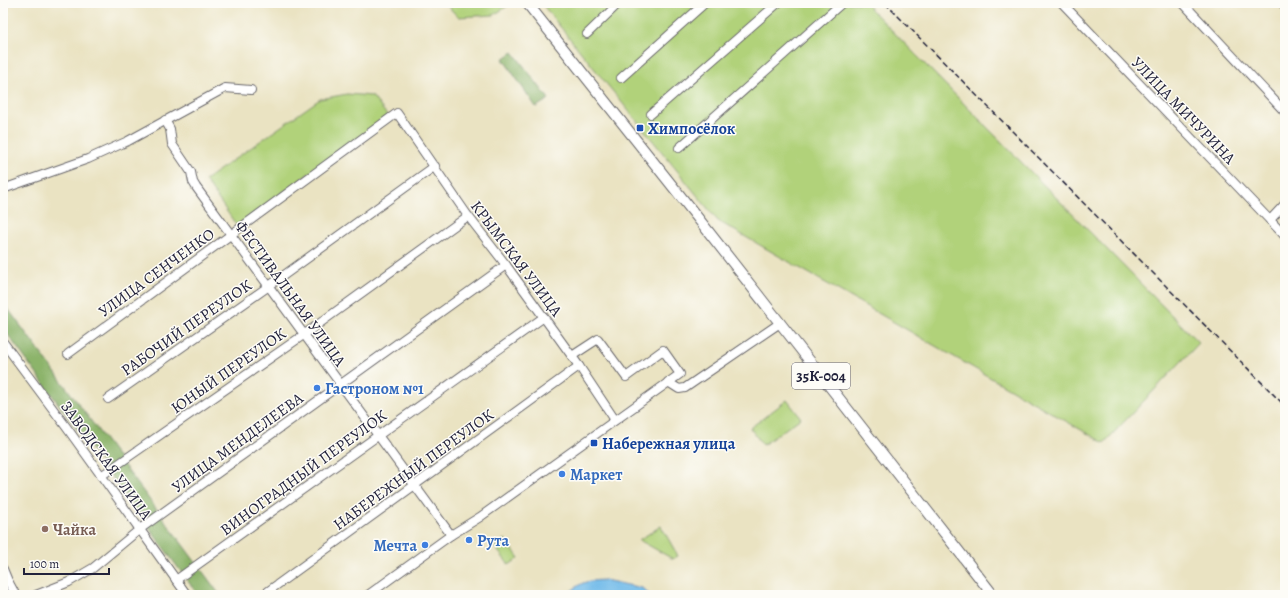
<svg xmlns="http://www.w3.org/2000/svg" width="1288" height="598" font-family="Alegreya,serif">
  <rect width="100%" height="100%" fill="#fdfcf7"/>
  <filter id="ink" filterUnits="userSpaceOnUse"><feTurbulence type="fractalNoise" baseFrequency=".025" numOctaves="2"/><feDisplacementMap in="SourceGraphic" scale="8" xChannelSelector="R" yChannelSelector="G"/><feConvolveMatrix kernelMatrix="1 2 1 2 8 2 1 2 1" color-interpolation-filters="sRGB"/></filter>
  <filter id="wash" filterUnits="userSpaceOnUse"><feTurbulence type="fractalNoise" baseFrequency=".012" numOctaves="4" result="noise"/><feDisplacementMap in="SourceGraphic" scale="16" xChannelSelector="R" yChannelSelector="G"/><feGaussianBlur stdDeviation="0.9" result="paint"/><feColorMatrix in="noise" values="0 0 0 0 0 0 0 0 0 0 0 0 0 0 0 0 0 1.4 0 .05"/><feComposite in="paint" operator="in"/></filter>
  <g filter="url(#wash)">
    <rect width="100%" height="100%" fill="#eae3c2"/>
    <g fill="#b1d27a" stroke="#6a7a5a">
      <path d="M445 3H512L494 15 458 17Z"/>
      <path d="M541 3H865L1199 343 1104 443 718 221Z"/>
      <path d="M347 94 372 96 388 116 237 226 205 180 320 99Z"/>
      <path d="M787 400 801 418 763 445 750 428Z"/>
      <path d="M661 526 678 556 673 559 639 540Z"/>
      <path d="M505 539 519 558 509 565 495 547Z"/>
    </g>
    <g fill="#8cb46a" stroke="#576b52">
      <path d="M513 52 549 99 536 107 503 59Z"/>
      <path d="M3 302 220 595H198L3 328Z"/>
    </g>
    <path fill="#70bae9" stroke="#496e92" d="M605 580 642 588 650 595H567C582 581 585 581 605 580Z"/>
  </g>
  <g filter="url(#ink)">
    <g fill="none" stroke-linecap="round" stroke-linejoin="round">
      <defs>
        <g id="minor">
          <path d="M1062 3 1285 236"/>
          <path d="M1183 3 1285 112"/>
          <path d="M1282 3 1285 6"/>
          <path d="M587 34 619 3"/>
          <path d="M621 78 705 3"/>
          <path d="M651 114 778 3"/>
          <path d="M165 120 170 129 172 144 191 172 193 182 196 187 451 535"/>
          <path d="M679 148 842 3"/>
          <path d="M3 189 88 159 110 149 128 141 225 88 251 90"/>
          <path d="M1270 220 1285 204"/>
          <path d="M3 342 67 428 187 595"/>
          <path d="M68 354 397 113 468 216 506 265 579 366 615 420"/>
          <path d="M668 382 679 389 685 388 780 323"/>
          <path d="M108 399 269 286 435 166"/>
          <path d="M101 476 302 336 468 216"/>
          <path d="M3 569 8 581 14 592 15 595"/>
          <path d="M176 580 544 317"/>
          <path d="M36 595 69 582 93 568 140 529 506 265"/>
          <path d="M263 595 579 366"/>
          <path d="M368 595 451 535 480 517 680 374 663 350 626 377 598 339 572 356"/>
        </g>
        <path id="major" d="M527 3 697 217 993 595"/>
      </defs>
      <use href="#minor" stroke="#68666a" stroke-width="10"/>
      <use href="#major" stroke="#68666a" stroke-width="12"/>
      <use href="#minor" stroke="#fff" stroke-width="8"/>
      <use href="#major" stroke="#fff" stroke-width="10"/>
      <path stroke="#22223b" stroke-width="1.5" stroke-dasharray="6 3" stroke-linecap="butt" d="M885 3 1285 406"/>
    </g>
  </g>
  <g fill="#1a4fb4" stroke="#fdfcf7" stroke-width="1.5">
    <rect x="636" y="124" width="8" height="8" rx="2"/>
    <rect x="590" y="439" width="8" height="8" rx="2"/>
  </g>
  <g fill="#3f7fe0" stroke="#fdfcf7" stroke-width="1.5">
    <circle cx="317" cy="388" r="4"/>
    <circle cx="562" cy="474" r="4"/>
    <circle cx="469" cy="540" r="4"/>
    <circle cx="425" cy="545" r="4"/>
  </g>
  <circle fill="#8d6e63" stroke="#fdfcf7" stroke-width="1.5" cx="45" cy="529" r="4"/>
  <g text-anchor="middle" stroke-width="3" stroke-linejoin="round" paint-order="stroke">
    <rect fill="#fdfcf7" stroke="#646373" stroke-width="1" x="792" y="363" width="58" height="26" rx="3"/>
    <g font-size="15" font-weight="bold" fill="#22223b">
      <text x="821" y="381">35К-004</text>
    </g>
    <g font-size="16" fill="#22223b" stroke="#fdfcf7">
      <text transform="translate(1184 110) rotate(46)" y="6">УЛИЦА МИЧУРИНА</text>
      <text transform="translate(517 258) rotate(53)" y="6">КРЫМСКАЯ УЛИЦА</text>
      <text transform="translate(156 272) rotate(-36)" y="6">УЛИЦА СЕНЧЕНКО</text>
      <text transform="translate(291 293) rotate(54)" y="6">ФЕСТИВАЛЬНАЯ УЛИЦА</text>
      <text transform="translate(186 327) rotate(-35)" y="6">РАБОЧИЙ ПЕРЕУЛОК</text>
      <text transform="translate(228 370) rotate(-35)" y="6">ЮНЫЙ ПЕРЕУЛОК</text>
      <text transform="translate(237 442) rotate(-36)" y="6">УЛИЦА МЕНДЕЛЕЕВА</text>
      <text transform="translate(107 460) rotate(54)" y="6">ЗАВОДСКАЯ УЛИЦА</text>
      <text transform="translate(413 469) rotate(-36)" y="6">НАБЕРЕЖНЫЙ ПЕРЕУЛОК</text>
      <text transform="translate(303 472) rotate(-36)" y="6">ВИНОГРАДНЫЙ ПЕРЕУЛОК</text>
    </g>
    <g font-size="16" font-weight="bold" fill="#164399" stroke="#fdfcf7" text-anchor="start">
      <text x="648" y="134">Химпосёлок</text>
      <text x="602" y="449">Набережная улица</text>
    </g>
    <g font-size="16" font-weight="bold" fill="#366cbe" stroke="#fdfcf7" text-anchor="start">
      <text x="325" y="394">Гастроном №1</text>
      <text x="570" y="480">Маркет</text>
      <text x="477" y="546">Рута</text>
      <text x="417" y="551" text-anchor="end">Мечта</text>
    </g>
    <g font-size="16" font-weight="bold" fill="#785e54" stroke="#fdfcf7" text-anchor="start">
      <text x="53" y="535">Чайка</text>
    </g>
  </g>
  <rect width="1288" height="598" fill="none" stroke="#fdfcf7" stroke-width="16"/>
  <path d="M24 568v6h85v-6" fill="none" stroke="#22223b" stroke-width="2"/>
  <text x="30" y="568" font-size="12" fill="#22223b" stroke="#fdfcf7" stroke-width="3" paint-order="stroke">100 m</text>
</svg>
